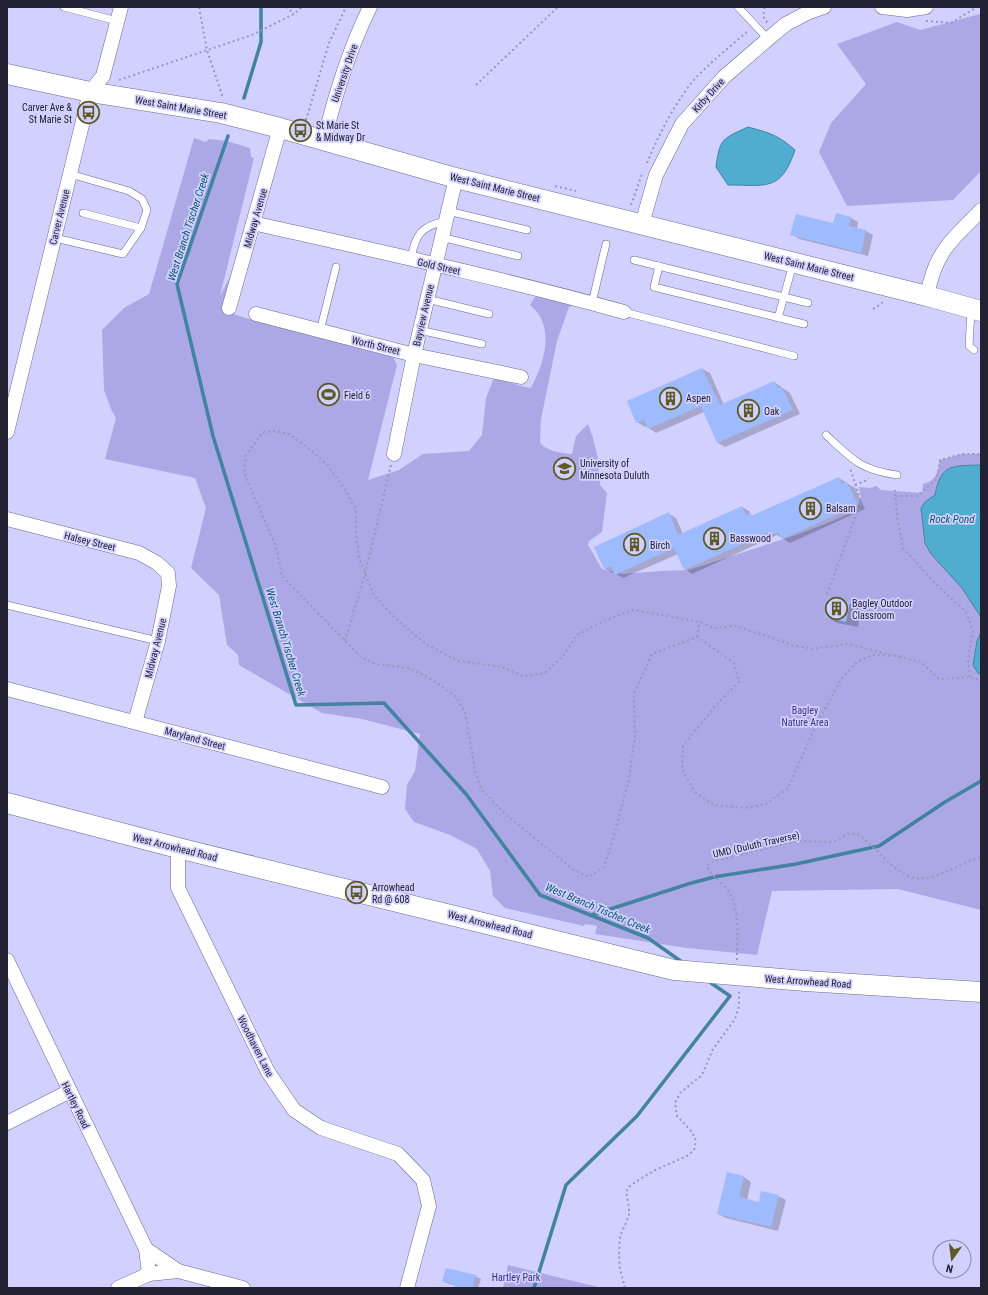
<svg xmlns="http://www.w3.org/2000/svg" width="988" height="1295" font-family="'Roboto Condensed',sans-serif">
  <rect width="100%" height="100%" fill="#d1d0ff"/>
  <g fill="#aba8e5">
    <path d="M980 14 981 171 953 200 847 206 819 152 831 123 866 84 837 44 897 22 920 30Z"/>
    <path d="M194 138 206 142 209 139 227 141 250 148 251 157 254 158 220 296 254 232 233 314 249 319 393 357 397 365 368 480 399 470 423 454 469 451 482 435 486 398 494 378C507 381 518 386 531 388 542 367 553 337 539 315 537 311 533 308 530 305L535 297 549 296 577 305 569 307 557 341 541 419 540 442C543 450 564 454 572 454L576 436 588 424 593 438 598 459 600 485 607 493 602 532 589 541 588 545 602 569 623 574 661 571 689 570 796 535 830 522 856 510 861 498 859 487 871 488 876 486 881 490 922 493 923 484C936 481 938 472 940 460L962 454H981V910L898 889 772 891 757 955 687 948 595 934 597 926 585 924 584 926 505 908 493 896 490 871 477 849 450 835 414 822 405 809 407 785 415 771 420 734 362 719 322 713 239 665 238 655 227 645 219 595 191 568 206 508 195 478 105 459 116 418 111 409 104 390 102 330 124 308 149 294Z"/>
    <path d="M508 1265 602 1288H503Z"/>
  </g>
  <g fill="#51add0" stroke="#4383a1">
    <path d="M748 127C770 133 778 135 795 150 781 192 766 185 728 185L716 167C720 138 722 139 748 127Z"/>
    <path d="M981 465V617L962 588 931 554 925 543 921 508 925 502 935 495C941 463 953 466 981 465Z"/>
    <path d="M981 632V674L978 673 973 665 977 641Z"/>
  </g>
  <g fill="#0003">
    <path d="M837 214 851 218 858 222 857 229 866 231 873 235 868 256 799 239 792 234 834 224Z"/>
    <path d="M702 369 710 373 724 405 774 382 790 393 800 414 725 447 718 443 704 412 656 433 649 428 648 426 645 427 637 422Z"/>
    <path d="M839 478 855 488 865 509 790 543 777 535 692 574 685 569 678 554 623 578 616 574 615 572 612 573 604 568 669 514 676 518 683 534 742 507 749 511 752 516Z"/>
    <path d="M829 598 850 603 861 609 858 627 837 623 826 616Z"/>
    <path d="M728 1174 744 1177 751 1182 747 1200 759 1203 778 1196 786 1200 778 1231 726 1218 718 1214Z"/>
    <path d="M475 1276 481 1279 478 1288H455V1285L449 1284 443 1281Z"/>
  </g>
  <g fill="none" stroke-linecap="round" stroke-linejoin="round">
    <g stroke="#4383a1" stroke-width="3.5">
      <path d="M244 98 261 42V7"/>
      <path d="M228 136 177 284 213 436 296 705 384 703 466 794 540 895 648 938 682 962"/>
      <path d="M592 915 688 884 714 877 796 864 879 846 945 802 981 781"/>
      <path d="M534 1288 566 1185 637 1116 730 996 711 983"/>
    </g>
  </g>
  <g fill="#9fbbff">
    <path d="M836 213 851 217 849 226 866 230 861 253 790 235 796 214 833 223Z"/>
    <path d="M702 368 720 405 774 381 778 388 781 387 782 388 793 410 717 443 701 406 648 429 644 420 636 423 627 401Z"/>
    <path d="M839 477 842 484 847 482 858 505 782 539 778 532 773 534 771 531 684 570 674 548 615 575 611 566 604 569 594 547 669 512 678 535 742 506 746 515 750 513 751 516Z"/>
    <path d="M828 597 850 602 846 622 824 617Z"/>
    <path d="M727 1172 744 1176 739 1197 759 1202 761 1191 779 1195 771 1227 717 1214Z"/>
    <path d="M446 1268 476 1275 472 1288H454L455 1284 442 1281Z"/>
  </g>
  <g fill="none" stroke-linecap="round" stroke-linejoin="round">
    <defs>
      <g id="lane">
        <path d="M64 7 117 21"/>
        <path d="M738 7 768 39"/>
        <path d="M448 211 527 230"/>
        <path d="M83 213 141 228"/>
        <path d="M441 237 518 256"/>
        <path d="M55 238 123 254 141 228 147 210 142 199 129 191 70 174"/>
        <path d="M411 259C415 235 421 226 446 221"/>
        <path d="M634 260 808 303"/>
        <path d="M659 266 654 287 804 324"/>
        <path d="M427 299 489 314"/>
        <path d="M592 303 606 244"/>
        <path d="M971 310 969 346 974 350"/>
        <path d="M624 312 794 356"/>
        <path d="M778 318 793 264"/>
        <path d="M419 330 482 344"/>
        <path d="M320 331 336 267"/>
        <path d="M826 435C852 459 860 470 897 475"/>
        <path d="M7 605 158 641"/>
      </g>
      <g id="street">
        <path d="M882 7 907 10 926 7"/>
        <path d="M324 141C335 95 349 50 370 7"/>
        <path d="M253 223C377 251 501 278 624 312"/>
        <path d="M642 224 656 175 682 124 724 77 768 39 786 24 807 13 824 7"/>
        <path d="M927 296C930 280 935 263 945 249 955 235 969 223 981 210"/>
        <path d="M229 308 280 128"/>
        <path d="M256 314 414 355 521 377"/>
        <path d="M7 432 90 92 103 76 121 7"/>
        <path d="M394 454 414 355 456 178"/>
        <path d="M7 519 139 553 157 563 168 573 169 586 158 641 135 722"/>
        <path d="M7 689 382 787"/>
        <path d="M178 848V888L268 1072 294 1110 321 1128 398 1154 423 1180 429 1206 407 1288"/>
        <path d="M7 960 146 1249 149 1274 178 1271 243 1288"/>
        <path d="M7 1123 70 1091"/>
        <path d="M146 1249 178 1271"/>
        <path d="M118 1288 149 1274"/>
      </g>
      <g id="secondary">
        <path d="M7 74 90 92 221 113 280 128 456 178 927 296 981 311"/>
        <path d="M7 803 178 848 674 970 805 981 981 992"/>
      </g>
    </defs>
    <use href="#lane" stroke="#6a6891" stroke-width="8"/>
    <use href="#street" stroke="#6a6891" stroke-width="15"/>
    <use href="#secondary" stroke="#6a6891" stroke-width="21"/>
    <g stroke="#9897bc" stroke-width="2" stroke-dasharray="2 3" stroke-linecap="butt">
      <path d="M199 7 207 50 223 98"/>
      <path d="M286 7 294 14"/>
      <path d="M765 7 763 16 768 24"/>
      <path d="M926 21 951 23 977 7"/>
      <path d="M119 80 252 35 294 14 302 7"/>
      <path d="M476 85 558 7"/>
      <path d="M306 120 329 43 346 7"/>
      <path d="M647 163C659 134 673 107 692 82 708 64 731 46 749 30"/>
      <path d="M555 186 576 191"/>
      <path d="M631 205 642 174"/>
      <path d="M873 309 882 303V301"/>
      <path d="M855 485 865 481 869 478"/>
      <path d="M895 496V490"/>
      <path d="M827 594 861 502 850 468"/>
      <path d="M697 637 700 622"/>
      <path d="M345 641 365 574 391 465"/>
      <path d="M900 656 872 655 857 662 842 678 818 721 788 788 766 804 746 808 714 805 695 792 682 769 683 746 715 706 739 682 734 663 697 637 652 654 634 693 635 737 629 779 615 832 604 867 588 877 573 869 506 815 481 789 475 771 465 712 455 696 431 679 409 668 376 664 361 657 282 576 276 547 244 473 246 455 263 432 274 431 289 434 311 450 328 466 345 489 356 510V534L359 558 374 595 395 618 427 645 459 661 502 667 522 676 545 673 564 655 577 635 608 619 633 610 700 622 714 628 736 626 767 636 792 645 813 649 847 644 921 662 939 679 970 677 981 681"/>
      <path d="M970 677 968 660 973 631 966 612 935 583 903 548 898 522 895 496H917L937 479 940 460 962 454H981"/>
      <path d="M737 960C737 940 740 909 729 892 723 882 711 877 707 866L711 862 719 860 742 855 787 843 802 841 826 842 835 841 849 834H855L861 836C867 842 873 847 879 853 895 869 911 885 935 876 951 871 965 862 981 857"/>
      <path d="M625 1288 620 1269 619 1255 620 1236 629 1216V1207L626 1192 630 1186 637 1181 655 1170 687 1156 694 1150 696 1141 692 1132 677 1116 675 1103 680 1093 702 1075 713 1049 735 1019 739 1006V990"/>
    </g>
    <use href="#lane" stroke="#fff" stroke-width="7"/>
    <use href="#street" stroke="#fff" stroke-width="14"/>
    <use href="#secondary" stroke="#fff" stroke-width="20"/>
  </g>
  <defs>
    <symbol id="bus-ring" viewBox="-11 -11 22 22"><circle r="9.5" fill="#d1d0ff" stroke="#5d5a27" stroke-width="1.5"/><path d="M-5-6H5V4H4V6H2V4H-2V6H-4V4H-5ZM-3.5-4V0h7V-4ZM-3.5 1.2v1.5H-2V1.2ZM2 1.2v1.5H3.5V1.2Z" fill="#5d5a27"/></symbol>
    <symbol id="stadium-ring" viewBox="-11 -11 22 22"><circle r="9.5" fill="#d1d0ff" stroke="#5d5a27" stroke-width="1.5"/><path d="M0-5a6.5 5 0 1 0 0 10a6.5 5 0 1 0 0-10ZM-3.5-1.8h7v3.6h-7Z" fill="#5d5a27"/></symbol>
    <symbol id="building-ring" viewBox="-11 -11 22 22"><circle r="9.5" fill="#d1d0ff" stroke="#5d5a27" stroke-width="1.5"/><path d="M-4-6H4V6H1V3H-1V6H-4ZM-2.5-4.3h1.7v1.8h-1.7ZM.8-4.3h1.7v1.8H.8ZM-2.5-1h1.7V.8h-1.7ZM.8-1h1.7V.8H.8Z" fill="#5d5a27"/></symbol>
    <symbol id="university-ring" viewBox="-11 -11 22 22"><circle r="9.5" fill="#d1d0ff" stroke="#5d5a27" stroke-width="1.5"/><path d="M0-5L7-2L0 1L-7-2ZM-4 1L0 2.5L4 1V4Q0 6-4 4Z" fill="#5d5a27"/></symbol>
  </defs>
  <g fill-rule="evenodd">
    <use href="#bus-ring" x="76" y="100" width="25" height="25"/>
    <use href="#bus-ring" x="288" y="118" width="25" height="25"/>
    <use href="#stadium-ring" x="316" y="382" width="25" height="25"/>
    <use href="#building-ring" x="658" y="386" width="25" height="25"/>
    <use href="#building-ring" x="736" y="398" width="25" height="25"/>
    <use href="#university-ring" x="552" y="456" width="25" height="25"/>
    <use href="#building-ring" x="798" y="496" width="25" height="25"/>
    <use href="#building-ring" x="702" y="526" width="25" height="25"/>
    <use href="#building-ring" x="622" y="532" width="25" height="25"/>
    <use href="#building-ring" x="824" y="596" width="25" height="25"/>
    <use href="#bus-ring" x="344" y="880" width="25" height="25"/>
  </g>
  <g text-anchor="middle" stroke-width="3.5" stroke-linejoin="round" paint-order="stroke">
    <g font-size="10" fill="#232233" stroke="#d1d0ff">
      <text transform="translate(344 73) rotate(-71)" y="4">University Drive</text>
      <text transform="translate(708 95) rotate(-48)" y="4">Kirby Drive</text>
      <text transform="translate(181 107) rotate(10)" y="4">West Saint Marie Street</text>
      <text transform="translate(495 187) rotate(14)" y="4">West Saint Marie Street</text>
      <text transform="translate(59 217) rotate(-76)" y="4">Carver Avenue</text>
      <text transform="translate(255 218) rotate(-74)" y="4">Midway Avenue</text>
      <text transform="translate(439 266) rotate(13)" y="4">Gold Street</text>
      <text transform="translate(809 266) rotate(14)" y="4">West Saint Marie Street</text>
      <text transform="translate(423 315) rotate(-77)" y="4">Bayview Avenue</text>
      <text transform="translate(376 345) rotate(14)" y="4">Worth Street</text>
      <text transform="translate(90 541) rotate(14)" y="4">Halsey Street</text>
      <text transform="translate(155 648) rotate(-76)" y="4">Midway Avenue</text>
      <text transform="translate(195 738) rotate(15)" y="4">Maryland Street</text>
      <text transform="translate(756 844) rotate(-13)" y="4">UMD (Duluth Traverse)</text>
      <text transform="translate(175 847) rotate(14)" y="4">West Arrowhead Road</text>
      <text transform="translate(490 924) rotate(14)" y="4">West Arrowhead Road</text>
      <text transform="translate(808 981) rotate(4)" y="4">West Arrowhead Road</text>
      <text transform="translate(256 1046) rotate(63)" y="4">Woodhaven Lane</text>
      <text transform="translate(76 1105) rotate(64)" y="4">Hartley Road</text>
    </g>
    <g font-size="10" fill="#232233" stroke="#d1d0ff" text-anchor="start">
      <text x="72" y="111" text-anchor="end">Carver Ave &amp;<tspan x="72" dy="12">St Marie St</tspan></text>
      <text x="316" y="129">St Marie St<tspan x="316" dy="12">&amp; Midway Dr</tspan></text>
      <text x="344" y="399">Field 6</text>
      <text x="686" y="402">Aspen</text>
      <text x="764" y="415">Oak</text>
      <text x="580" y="467">University of<tspan x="580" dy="12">Minnesota Duluth</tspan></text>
      <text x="826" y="512">Balsam</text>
      <text x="730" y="542">Basswood</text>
      <text x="650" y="549">Birch</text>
      <text x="852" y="607">Bagley Outdoor<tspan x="852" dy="12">Classroom</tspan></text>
      <text x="372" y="891">Arrowhead<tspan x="372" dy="12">Rd @ 608</tspan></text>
    </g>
    <g font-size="10" fill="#403182" stroke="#d1d0ff">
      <text x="805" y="714">Bagley<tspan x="805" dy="12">Nature Area</tspan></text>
      <text x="516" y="1281">Hartley Park</text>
    </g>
    <g font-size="11" font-style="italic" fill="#0d5972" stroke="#d1d0ff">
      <text transform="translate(188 227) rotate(-72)" y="4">West Branch Tischer Creek</text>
      <text x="952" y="523">Rock Pond</text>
      <text transform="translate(286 642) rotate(73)" y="4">West Branch Tischer Creek</text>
      <text transform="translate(598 908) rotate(23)" y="4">West Branch Tischer Creek</text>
    </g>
  </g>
  <rect width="988" height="1295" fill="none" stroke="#232233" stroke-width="16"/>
  <g transform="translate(952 1259) rotate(194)"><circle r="19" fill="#d1d0ff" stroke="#8b8aad"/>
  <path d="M0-3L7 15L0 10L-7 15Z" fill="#5d5a27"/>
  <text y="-6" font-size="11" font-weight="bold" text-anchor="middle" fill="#232233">N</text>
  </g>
</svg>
